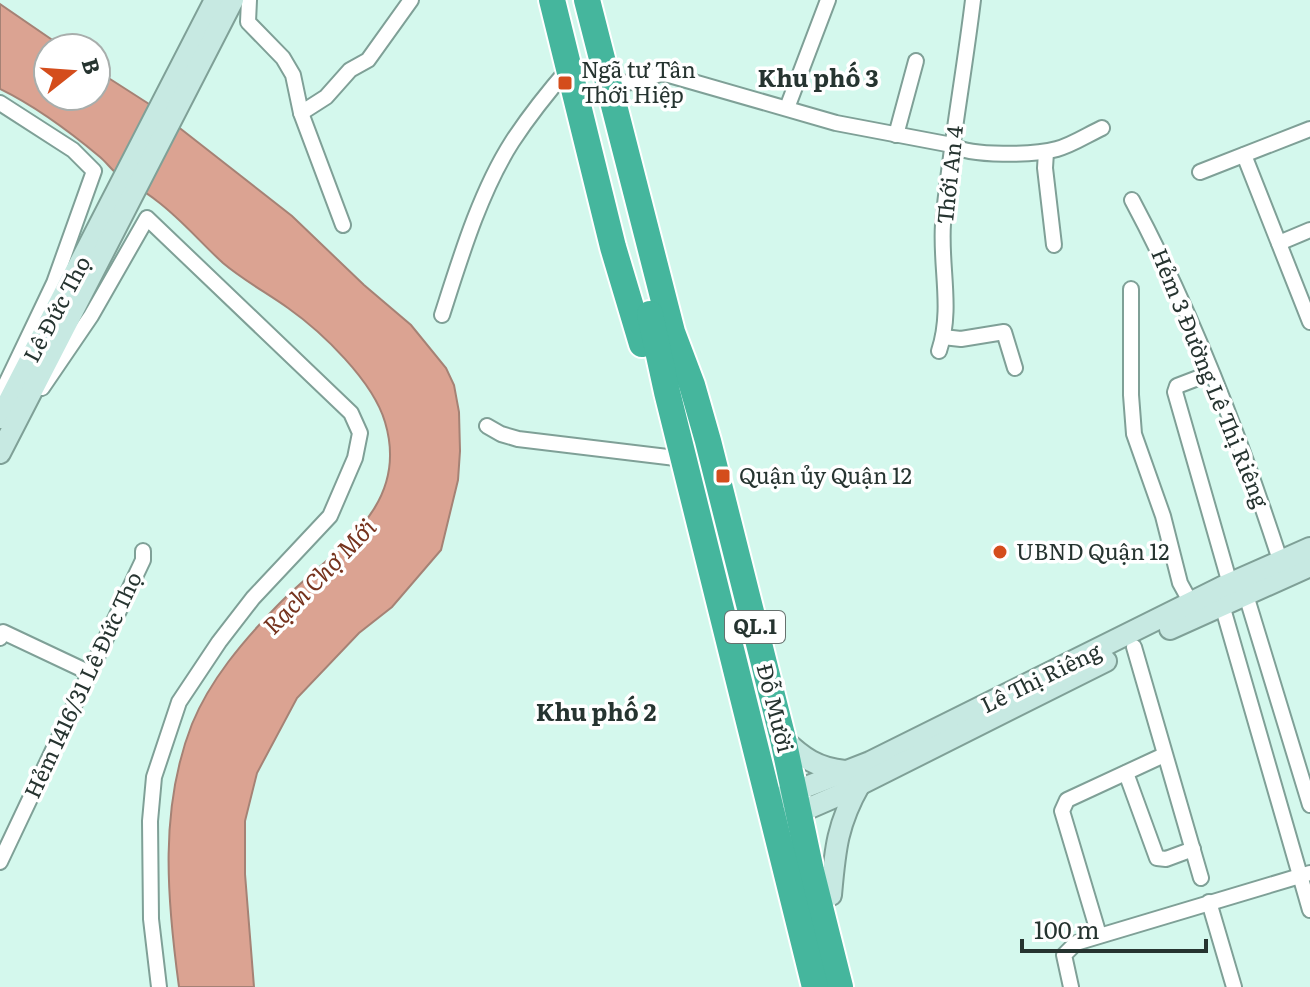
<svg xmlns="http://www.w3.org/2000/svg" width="1310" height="987" font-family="Literata,serif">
  <rect width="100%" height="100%" fill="#d4f8ed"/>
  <path fill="#dba392" stroke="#a58275" stroke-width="2" d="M0 4 64 48H48V96H96V70L149 104 292 216 364 285 411 325 446 368 454 385 459 412 460 451 458 480 441 550 392 607 359 633 297 698 257 773 245 821V874L254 987H179C167 899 159 808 192 724 210 680 243 641 276 607 327 553 412 512 385 422 373 381 322 332 288 308 267 293 243 280 223 263 201 243 181 219 157 201 145 191 130 184 117 174 111 169 106 162 100 157 70 132 35 106 0 89Z"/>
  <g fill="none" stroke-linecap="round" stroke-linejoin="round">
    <defs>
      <g id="street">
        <path d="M249 0 248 22 283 58 293 75 301 113 343 225"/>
        <path d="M623 83 642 81 662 73 836 123 952 145C970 157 1035 155 1057 149 1072 145 1087 135 1102 128"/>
        <path d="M0 103 73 150 94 171 54 283 1 394"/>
        <path d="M787 108 828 0"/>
        <path d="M301 113 326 97 350 70 368 60 411 0"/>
        <path d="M896 135 916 61"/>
        <path d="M1046 152 1045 168 1054 245"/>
        <path d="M1244 155 1310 322"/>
        <path d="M1200 172 1310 129"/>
        <path d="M1132 200C1193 314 1240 437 1280 560"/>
        <path d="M1279 243 1310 230"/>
        <path d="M1131 289V395L1134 434 1163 516 1180 583 1191 603"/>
        <path d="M442 315C460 259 480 192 512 142 529 116 548 92 569 68"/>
        <path d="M943 337 961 339 1004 332 1015 368"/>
        <path d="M939 351C953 309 940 267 943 224 950 149 964 75 973 0"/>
        <path d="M1211 373 1177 386 1175 392 1230 584"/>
        <path d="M42 388 91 316 147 218 351 413 360 433 355 458 330 516 253 598 219 642 179 702 154 777 150 821 151 919 159 987"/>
        <path d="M487 426 501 434 518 439 684 459"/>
        <path d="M1246 595 1310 805"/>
        <path d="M1222 605 1310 910"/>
        <path d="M0 638 3 632 90 673"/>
        <path d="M1134 647 1201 878"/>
        <path d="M1126 773 1157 858 1166 859 1193 849"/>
        <path d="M0 862 143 560V551"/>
        <path d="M1209 902 1234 987"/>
        <path d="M1099 935 1062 811 1067 800 1164 755"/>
        <path d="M1071 987 1064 955 1076 943 1310 873"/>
      </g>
      <g id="secondary">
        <path d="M0 418 215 0"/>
        <path d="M0 453 233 0"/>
        <path d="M1170 629 1310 566"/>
        <path d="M783 739C803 758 817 768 845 771"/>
        <path d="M770 801 870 762 1222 587 1310 548"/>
        <path d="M775 823 837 796 1106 661"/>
        <path d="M831 895C835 850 837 824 860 784"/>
      </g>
      <g id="highway">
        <path d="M552 0 613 247 642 344"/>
        <path d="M587 0 672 332 692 385 708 441 783 739 811 871 840 987"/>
        <path d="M650 314 667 392 815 987"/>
      </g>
    </defs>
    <use href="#street" stroke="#7fa097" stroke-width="18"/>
    <use href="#secondary" stroke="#7fa097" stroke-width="24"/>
    <use href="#highway" stroke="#fff" stroke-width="30"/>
    <use href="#street" stroke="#fff" stroke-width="14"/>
    <use href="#secondary" stroke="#c7e9e2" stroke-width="20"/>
    <use href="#highway" stroke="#45b69d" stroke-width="26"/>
  </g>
  <g fill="#d44d1c" stroke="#fff" stroke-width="3">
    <rect x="557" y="75" width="16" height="16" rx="4"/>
    <rect x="715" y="468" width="16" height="16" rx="4"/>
    <circle cx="1000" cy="552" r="8"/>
  </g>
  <g text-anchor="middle" stroke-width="7" stroke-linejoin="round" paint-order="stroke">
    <rect fill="#fff" stroke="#67716e" stroke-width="2" x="725" y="611" width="60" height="32" rx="6"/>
    <g font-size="20" font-weight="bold" fill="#263430">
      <text x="755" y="634">QL.1</text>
    </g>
    <g font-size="22" fill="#263430" stroke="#fff" text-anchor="start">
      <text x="581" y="78">Ngã tư Tân<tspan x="581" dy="25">Thới Hiệp</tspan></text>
      <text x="739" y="484">Quận ủy Quận 12</text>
      <text x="1016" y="560">UBND Quận 12</text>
    </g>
    <g font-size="22" fill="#263430" stroke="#fff">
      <text transform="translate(950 175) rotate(-84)" y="8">Thới An 4</text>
      <text transform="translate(57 309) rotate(-62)" y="8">Lê Đức Thọ</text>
      <text transform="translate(1210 378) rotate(68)" y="8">Hẻm 3 Đường Lê Thị Riêng</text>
      <text transform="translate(1041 678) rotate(-26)" y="8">Lê Thị Riêng</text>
      <text transform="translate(83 685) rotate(-65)" y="8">Hẻm 1416/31 Lê Đức Thọ</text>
      <text transform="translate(775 708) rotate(76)" y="8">Đỗ Mười</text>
    </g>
    <g font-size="24" font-weight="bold" fill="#263430" stroke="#fff">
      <text x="818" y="87">Khu phố 3</text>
      <text x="596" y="721">Khu phố 2</text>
    </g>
    <g font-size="24" font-style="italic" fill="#76331e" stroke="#fff">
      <text transform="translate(320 577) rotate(-46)" y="8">Rạch Chợ Mới</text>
    </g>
  </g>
  <g transform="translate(72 72) rotate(73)"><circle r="38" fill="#ffffff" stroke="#a8aeac" stroke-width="2"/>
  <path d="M0-6L14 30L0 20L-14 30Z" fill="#d44d1c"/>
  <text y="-12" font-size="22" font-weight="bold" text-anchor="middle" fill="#263430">B</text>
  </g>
  <path d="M1022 939v12h184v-12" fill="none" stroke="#263430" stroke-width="4"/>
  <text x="1034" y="939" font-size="24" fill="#263430" stroke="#ffffff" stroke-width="6" paint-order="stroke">100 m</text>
</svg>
